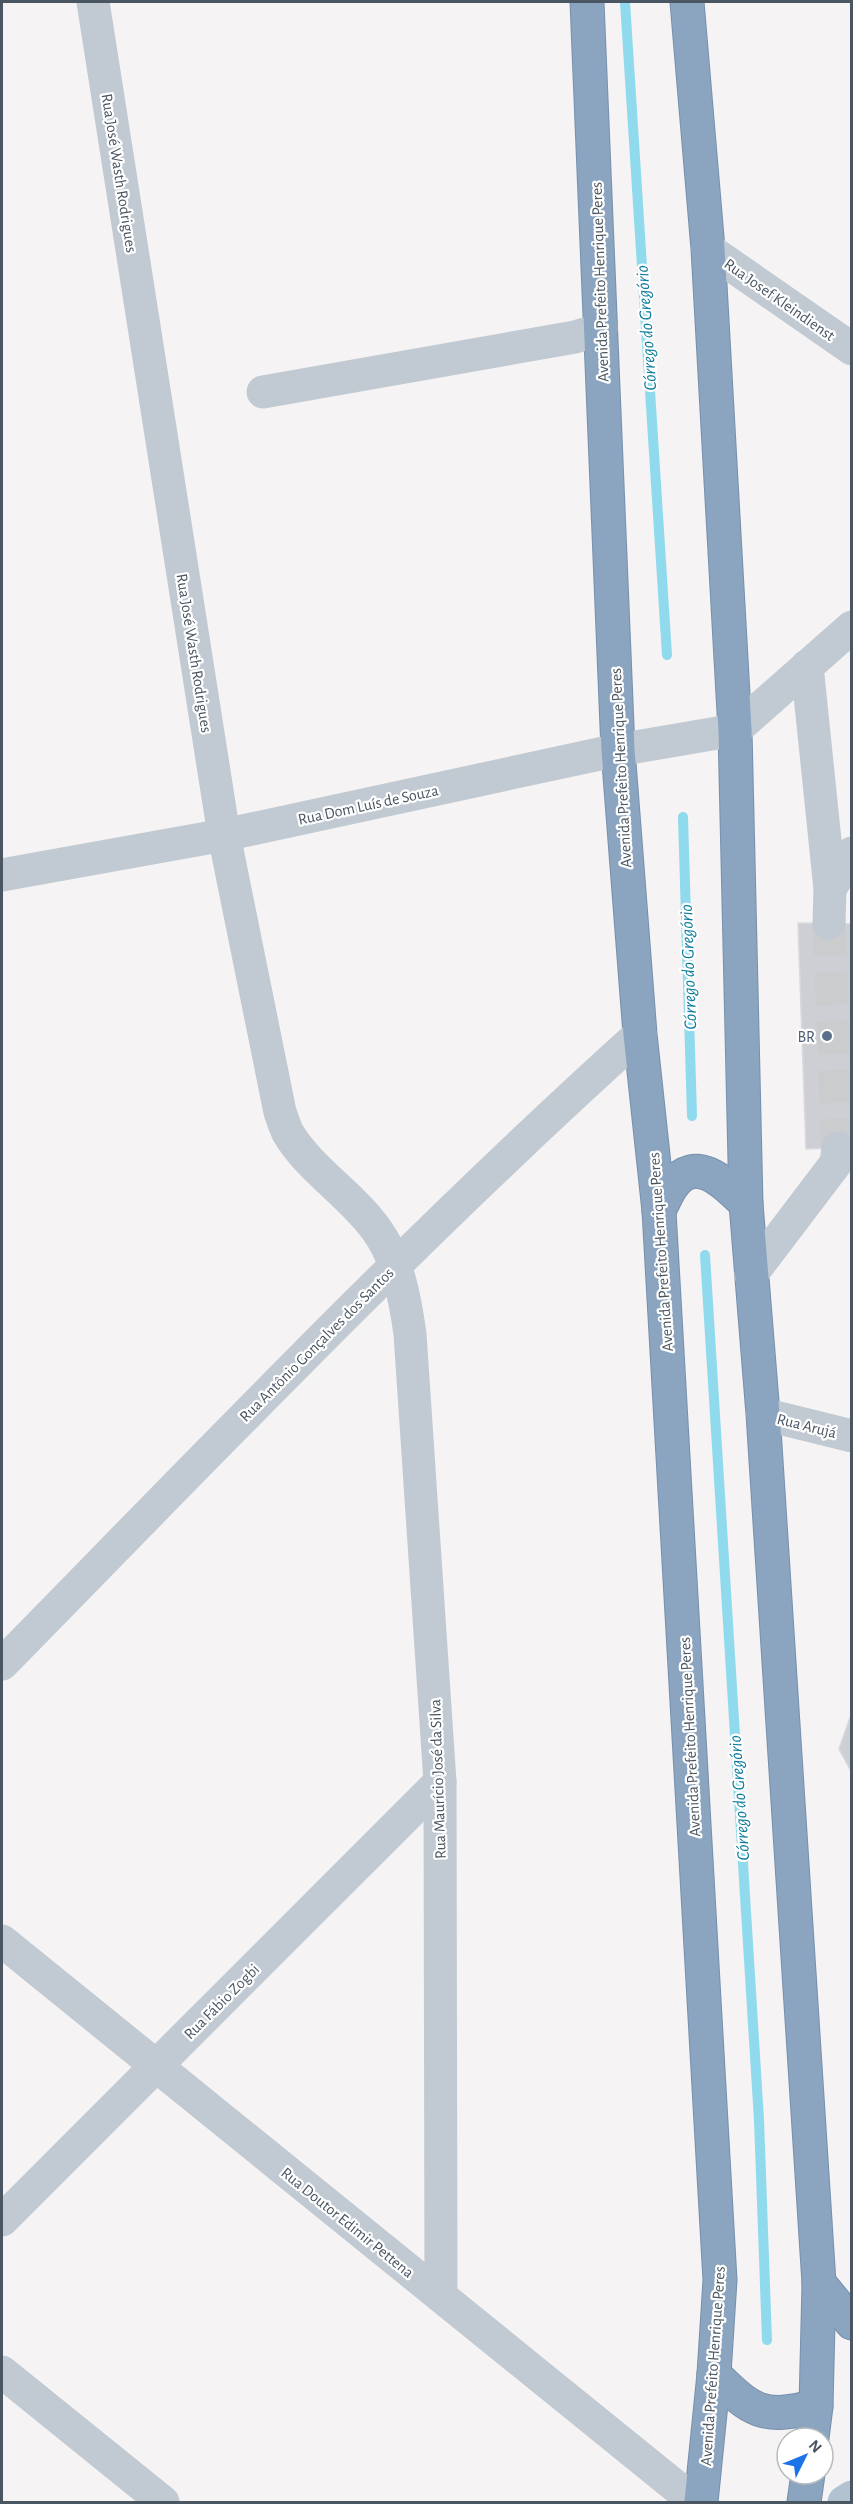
<svg xmlns="http://www.w3.org/2000/svg" width="853" height="2504" font-family="'Alegreya Sans',sans-serif">
  <rect width="100%" height="100%" fill="#f5f3f3"/>
  <g fill="none" stroke-linecap="round" stroke-linejoin="round">
    <g stroke="#90daee" stroke-width="10">
      <path d="M625 2 667 655"/>
      <path d="M683 817 692 1116"/>
      <path d="M705 1255 759 2120 767 2340"/>
    </g>
  </g>
  <g fill="#cdcfd5" stroke="#d7d9de" stroke-width="1.5">
    <path d="M798 923 852 924V1147L806 1149Z"/>
    <path d="M852 1712V1773L839 1749Z"/>
  </g>
  <g fill="none" stroke-linecap="round" stroke-linejoin="round">
    <path stroke="#caccce" stroke-width="33" stroke-dasharray="33 16" stroke-linecap="butt" d="M829 923 838 1148"/>
    <defs>
      <g id="highway">
        <path d="M587 2 618 750 640 1034 659 1211 720 2280 714 2374 701 2502"/>
        <path d="M687 2 708 249 735 730 746 1204 763 1414 819 2283 816 2406 812 2438"/>
        <path d="M659 1211C663 1203 667 1193 672 1186 696 1152 727 1185 746 1204"/>
        <path d="M819 2283 852 2323"/>
        <path d="M714 2374C752 2412 763 2420 816 2406"/>
        <path d="M804 2502 808 2474"/>
      </g>
    </defs>
    <use href="#highway" stroke="#7690ad" stroke-width="35"/>
    <g stroke="#c1cad2" stroke-width="33">
      <path d="M93 2 224 835 280 1112C282 1118 285 1127 288 1133 310 1170 351 1194 376 1229 398 1259 405 1298 410 1334L440 1782 441 2296"/>
      <path d="M708 249 852 349"/>
      <path d="M263 392 575 337 601 329"/>
      <path d="M807 666 830 889 829 923"/>
      <path d="M2 875 224 835 618 750 735 730 852 627"/>
      <path d="M830 889 852 853"/>
      <path d="M751 1275 836 1163 838 1148"/>
      <path d="M763 1414 852 1436"/>
      <path d="M2 1664C211 1451 418 1234 640 1034"/>
      <path d="M2 1941 695 2502"/>
      <path d="M2 2220 440 1782"/>
      <path d="M2 2372 163 2502"/>
    </g>
    <path stroke="#b3c2d1" stroke-width="33" d="M844 2502 852 2497"/>
    <use href="#highway" stroke="#8ba5c1" stroke-width="33"/>
  </g>
  <circle fill="#5c6f8a" stroke="#fff" stroke-width="2" cx="827" cy="1036" r="6"/>
  <g text-anchor="middle" stroke-width="4.5" stroke-linejoin="round" paint-order="stroke">
    <g font-size="16" fill="#4a5661" stroke="#fff">
      <text transform="translate(120 173) rotate(81)" y="6">Rua José Wasth Rodrigues</text>
      <text transform="translate(599 282) rotate(-92)" y="6">Avenida Prefeito Henrique Peres</text>
      <text transform="translate(780 299) rotate(35)" y="6">Rua Josef Kleindienst</text>
      <text transform="translate(195 653) rotate(81)" y="6">Rua José Wasth Rodrigues</text>
      <text transform="translate(620 768) rotate(-93)" y="6">Avenida Prefeito Henrique Peres</text>
      <text transform="translate(368 804) rotate(-12)" y="6">Rua Dom Luís de Souza</text>
      <text transform="translate(660 1252) rotate(-94)" y="6">Avenida Prefeito Henrique Peres</text>
      <text transform="translate(316 1344) rotate(-45)" y="6">Rua Antônio Gonçalves dos Santos</text>
      <text transform="translate(807 1425) rotate(14)" y="6">Rua Arujá</text>
      <text transform="translate(689 1737) rotate(-93)" y="6">Avenida Prefeito Henrique Peres</text>
      <text transform="translate(437 1779) rotate(-92)" y="6">Rua Maurício José da Silva</text>
      <text transform="translate(221 2001) rotate(-45)" y="6">Rua Fábio Zogbi</text>
      <text transform="translate(348 2222) rotate(39)" y="6">Rua Doutor Edimir Pettena</text>
      <text transform="translate(712 2366) rotate(-86)" y="6">Avenida Prefeito Henrique Peres</text>
    </g>
    <g font-size="16" fill="#4e5e75" stroke="#fff" text-anchor="end">
      <text x="815" y="1042">BR</text>
    </g>
    <g font-size="18" font-style="italic" fill="#0c7c9b" stroke="#fff">
      <text transform="translate(646 328) rotate(-94)" y="6">Córrego do Gregório</text>
      <text transform="translate(688 967) rotate(-92)" y="6">Córrego do Gregório</text>
      <text transform="translate(739 1798) rotate(-94)" y="6">Córrego do Gregório</text>
    </g>
  </g>
  <rect width="853" height="2504" fill="none" stroke="#4a5661" stroke-width="6"/>
  <g transform="translate(805 2456) rotate(47)"><circle r="28" fill="#ffffff" stroke="#b7bbc0" stroke-width="1.5"/>
  <path d="M0-4.5L10 22L0 15L-10 22Z" fill="#1a73e8"/>
  <text y="-9" font-size="16" font-weight="bold" text-anchor="middle" fill="#4a5661">N</text>
  </g>
</svg>
